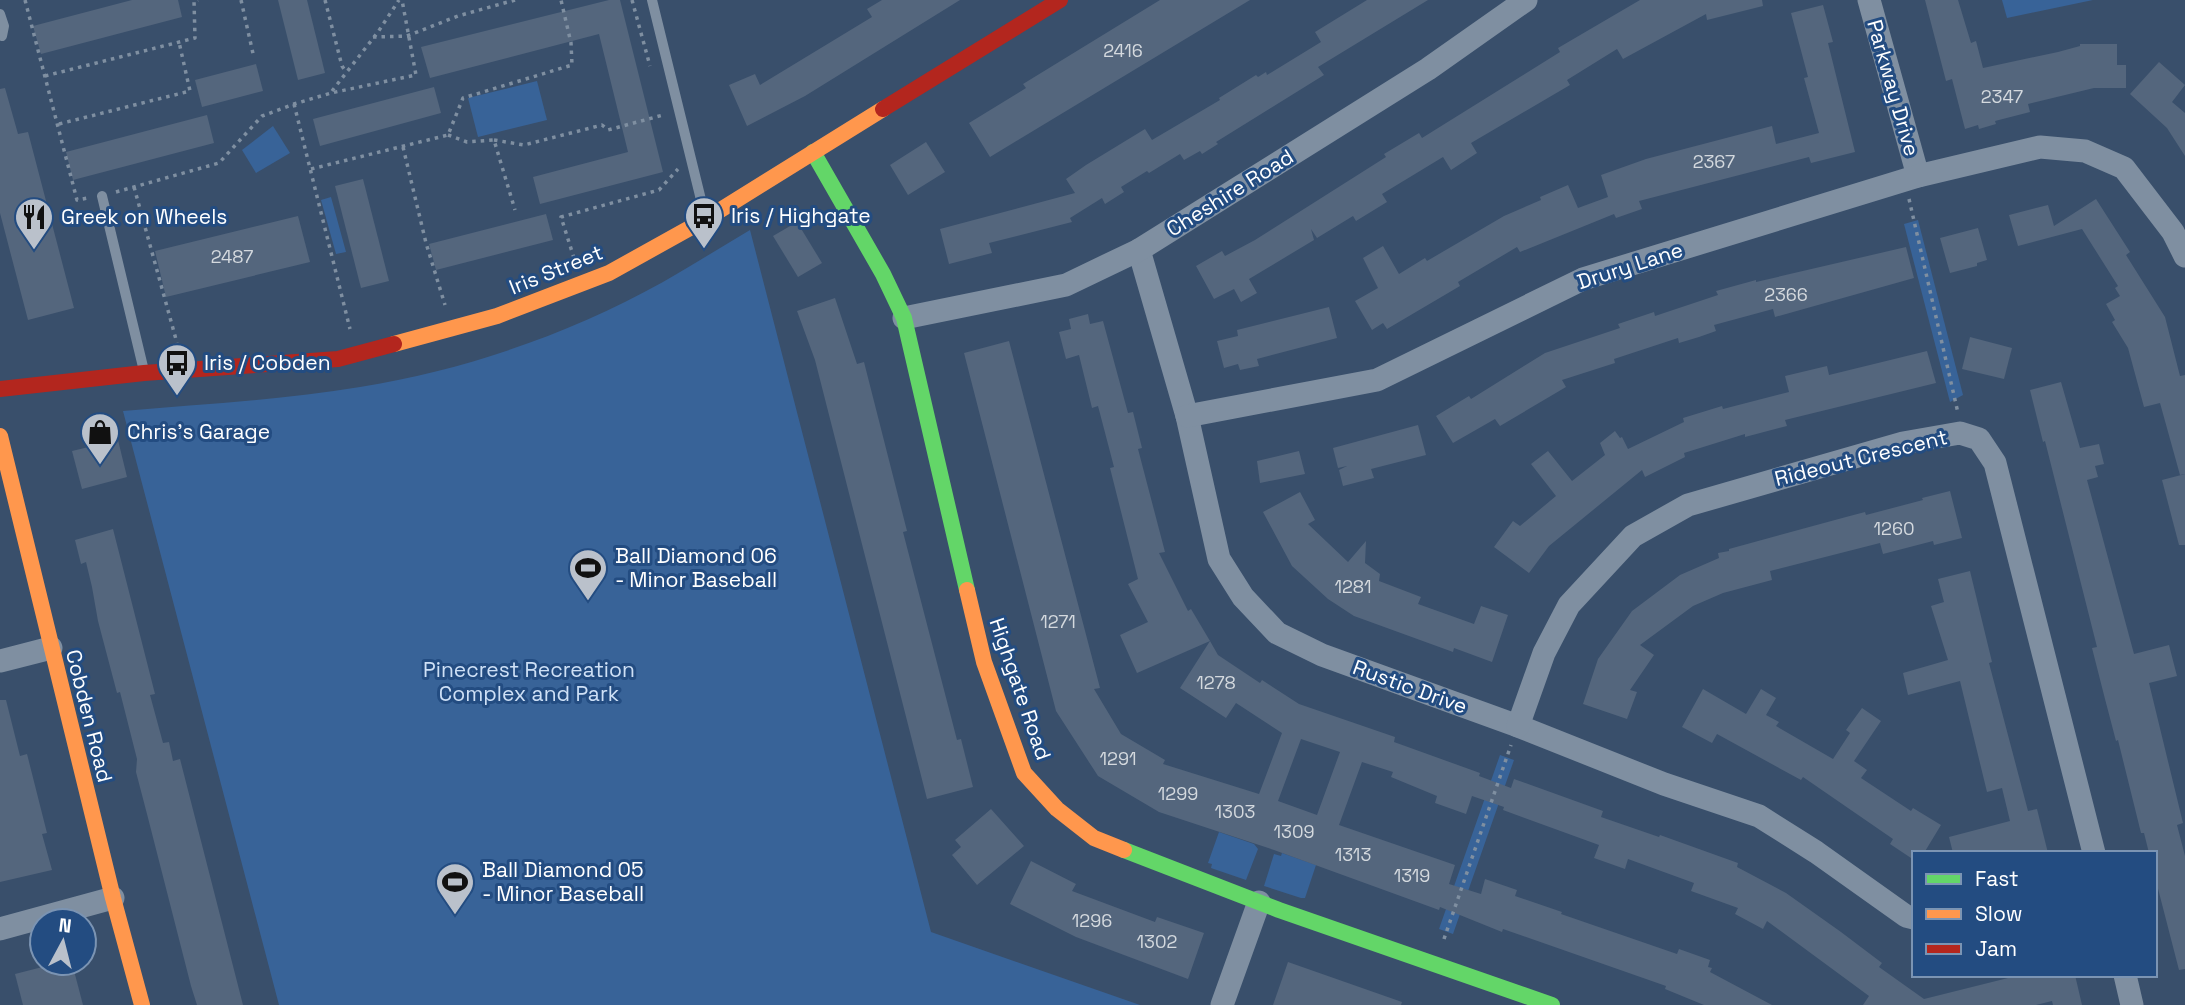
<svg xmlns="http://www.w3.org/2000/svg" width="2185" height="1005" font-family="'Space Grotesk',sans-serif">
  <rect width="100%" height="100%" fill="#394f6b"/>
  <g fill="#386398">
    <path d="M2002 0H2093L2007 18Z"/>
    <path d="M537 81 547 120 478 137 468 98Z"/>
    <path d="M273 126 290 153 256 173 242 150Z"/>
    <path d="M331 197 346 252 336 254 321 200Z"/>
    <path d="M1918 220 1963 395 1950 402 1904 224Z"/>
    <path d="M750 230 931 932 1140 1005H279L123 411C202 404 282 400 360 387 466 370 569 334 663 282 693 265 721 247 750 230Z"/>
    <path d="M1500 755 1514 760 1453 934 1439 929Z"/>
    <path d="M1219 832 1254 844 1258 849 1246 880 1211 868 1212 864 1208 863Z"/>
    <path d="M1282 853 1316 865 1305 898H1301L1264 886 1274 854 1281 856Z"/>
  </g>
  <g fill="#54667d" fill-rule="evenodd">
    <path d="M132 0H178L182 17 41 54 33 26Z"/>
    <path d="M278 0H307L325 73 298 80Z"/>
    <path d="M609 0H620L663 172 540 204 533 177 628 152 599 34 430 78 421 47Z"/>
    <path d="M882 0H960L805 96 747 126 729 85 755 74 760 85 872 17 867 9Z"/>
    <path d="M1160 0H1250L990 157 969 123 1026 88 1023 84Z"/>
    <path d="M1367 0H1428L1318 67 1324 75 1216 142 1218 144 1202 154 1200 151 1184 160 1180 154 1149 173 1147 171 1121 187 1124 192 1105 204 1102 198 1070 218 1072 222 989 243 992 253 949 264 940 229 1075 193 1066 179 1086 165 1145 129 1152 140 1220 100 1219 98 1256 75 1258 77 1266 72 1267 75 1321 42 1315 32Z"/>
    <path d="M1640 0H1762L1763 6 1707 20 1706 14 1623 59 1617 49 1567 80 1570 85 1471 143 1477 153 1451 170 1443 157 1382 194 1387 202 1356 221 1353 216 1317 238 1311 229 1314 240 1249 279 1257 293 1241 302 1234 289 1214 299 1196 266 1222 251 1225 256 1255 240 1386 157 1384 154 1419 133 1422 138 1560 52 1558 48Z"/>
    <path d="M1925 0H1958L1971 43 1976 41 1983 68 2058 52 2080 46V44H2117V65H2126V88H2094L2028 104 2030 112 1995 121 1996 124 1979 129 1978 125 1965 129 1952 79 1946 81Z"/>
    <path d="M1823 5 1833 42 1828 43 1855 152 1811 163 1809 157 1639 201 1642 209 1616 218 1614 214 1520 252 1517 247 1458 282 1460 286 1387 329 1383 323 1372 330 1355 301 1378 288 1363 258 1383 246 1399 274 1425 258 1427 261 1504 216 1541 200 1540 197 1568 185 1578 208 1608 197 1601 175 1646 159 1772 126 1776 144 1819 133 1804 78 1808 77 1791 13Z"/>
    <path d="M2159 62 2185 85 2172 102 2185 113V156L2167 128 2130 94Z"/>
    <path d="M256 64 263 91 202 107 195 80Z"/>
    <path d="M434 87 441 113 320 146 313 119Z"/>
    <path d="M5 88 18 134 28 132 74 308 28 320 0 213V89Z"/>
    <path d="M207 115 214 143 73 180 66 152Z"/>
    <path d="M926 142 945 172 908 195 890 165Z"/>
    <path d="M363 179 389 281 361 288 335 186Z"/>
    <path d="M2096 199 2130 252 2126 255 2165 317 2180 376 2185 375V474L2180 475 2160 403 2144 407 2128 348 2112 322 2115 320 2106 304 2120 296 2115 288 2118 286 2082 229 2018 246 2009 215 2048 205 2054 226Z"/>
    <path d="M546 214 553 240 436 270 429 244Z"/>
    <path d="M298 216 310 262 166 297 155 251Z"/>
    <path d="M797 222 822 263 798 277 773 236Z"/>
    <path d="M1978 228 1987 260 1977 263V266L1950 273 1940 238Z"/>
    <path d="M1906 247 1914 278 1775 317 1773 309 1714 325 1716 331 1699 337 1679 343 1678 338 1614 359 1615 363 1562 380 1566 387 1500 426 1495 419 1453 443 1436 416 1469 396 1471 399 1545 353 1620 328 1618 324 1654 312 1655 316 1718 295 1716 291 1756 280V282Z"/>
    <path d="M835 298 857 364 864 362 907 531 903 532 957 740 961 739 973 787 927 799 815 360 797 311Z"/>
    <path d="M1329 307 1337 338 1257 359 1259 366 1240 370 1238 364 1224 368 1217 341 1238 336 1237 330Z"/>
    <path d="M1088 314 1090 324 1103 321 1128 413 1133 412 1142 448 1138 449 1165 552 1159 553 1188 611 1191 609 1210 641 1137 673 1120 635 1148 622 1128 584 1138 579 1110 468 1114 467 1098 406 1092 408 1079 355 1066 359 1059 332 1071 329 1069 319Z"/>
    <path d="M1970 337 2012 348 2004 379 1962 369Z"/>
    <path d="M1009 341 1100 688 1094 689 1121 734 1165 760 1163 764 1259 794 1282 733 1236 703 1226 718 1180 688 1210 641 1218 655 1260 683 1262 680 1299 704 1395 737 1394 742 1480 773 1479 776 1511 788 1514 779 1603 811 1601 817 1659 837 1660 835 1738 863 1737 867 1786 893 1841 932 1882 963 1879 967 1924 999 2020 975H2075L2082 1005H2053L2052 1001 2036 1005H1863L1869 996 1767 921 1763 929 1735 914 1738 908 1691 891 1694 883 1628 859 1625 869 1594 858 1599 845 1503 810 1504 807 1472 796 1466 814 1435 803 1437 796 1391 777 1393 772 1362 762 1339 825 1455 865 1449 884 1481 894 1485 879 1517 890 1515 896 1562 912 1561 914 1677 954 1679 949 1710 960 1708 967 1712 968 1710 972 1772 1005H1704L1665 989 1666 986 1503 929 1502 932 1440 907 1439 910 1274 850 1159 812 1098 776 1056 711 964 353ZM1301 739 1340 752 1317 815 1278 801Z"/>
    <path d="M1927 351 1936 383 1785 420 1787 426 1745 437V434L1684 453 1685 457 1645 477 1642 470 1549 546 1529 573 1494 547 1513 521 1520 526 1556 496 1531 464 1548 451 1572 481 1605 455 1600 443 1615 431 1620 438 1622 437 1628 449 1684 422 1683 418 1722 406 1723 409 1789 392 1785 376 1827 366 1829 375Z"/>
    <path d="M2061 382 2080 448 2099 444 2104 464 2095 466 2098 477 2087 480 2134 654 2169 645 2177 676 2149 683 2183 823 2177 825 2185 856V969L2179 970 2155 877V853H2149L2144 833H2141L2118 740 2116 741 2105 699 2092 648 2097 647 2045 441 2043 442 2030 390Z"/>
    <path d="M1418 425 1426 455 1371 469 1374 478 1343 486 1339 470 1347 466 1338 468 1333 448Z"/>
    <path d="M118 440 127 477 82 489 72 451Z"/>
    <path d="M1299 451 1305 474 1260 483 1257 461Z"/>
    <path d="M2185 474V545H2179L2162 480Z"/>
    <path d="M1950 491 1962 538 1934 545 1933 541 1883 554 1880 543 1770 571 1772 580 1723 593 1693 606 1640 645 1654 655 1630 690 1637 692 1627 719 1583 704 1598 659 1632 611 1680 575 1719 558 1718 553 1729 551V549L1846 517 1865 512 1866 515 1923 500 1922 498Z"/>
    <path d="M1300 492 1315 520 1308 524 1348 562 1366 541 1365 563 1380 574 1379 581 1421 597 1418 604 1474 624 1481 606 1508 615 1492 662 1454 648 1453 652 1354 616 1328 599 1292 566 1263 512Z"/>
    <path d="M113 529 155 694 150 695 163 743 169 742 173 761 180 759 243 1005H197L191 986 147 814 136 772 137 759 120 692 117 693 98 621 92 587 86 562 81 564 75 540Z"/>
    <path d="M1970 571 1992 662 1989 663 2028 811 2037 809 2048 853H1953L1949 837 2010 821 2002 788 1987 792 1960 681 1908 695 1903 673 1948 660 1931 606 1944 602 1938 579Z"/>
    <path d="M1703 689 1746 714 1761 689 1776 698 1766 715 1779 722 1776 726 1833 759 1850 733 1846 730 1862 708 1881 721 1854 761 1867 770 1861 778 1911 811 1913 808 1941 825 1924 853H1914V860L1890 844 1893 839 1803 777 1801 780 1717 734 1712 743 1682 727Z"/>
    <path d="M0 700H6L20 756 27 754 47 833 42 834 52 870 0 882Z"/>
    <path d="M991 809 1024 846 977 885 952 855 961 847 955 840Z"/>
    <path d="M1031 861 1076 884 1072 891 1155 922 1157 917 1204 933 1188 979 1076 937 1010 904Z"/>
    <path d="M1288 962 1402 1002 1401 1005H1273Z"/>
    <path d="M58 963H72L83 1005H23L15 974Z"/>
  </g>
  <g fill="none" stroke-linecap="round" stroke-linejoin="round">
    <g stroke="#7f8fa1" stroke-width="3.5" stroke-dasharray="3.5 5" stroke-linecap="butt">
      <path d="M25 0 77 200 88 198"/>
      <path d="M241 0 254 58"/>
      <path d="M325 0 342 66 346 72"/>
      <path d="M632 0 650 66"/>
      <path d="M373 37 407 36 458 16 515 0"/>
      <path d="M45 76 195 38 194 1 198 0"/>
      <path d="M332 91 378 32 399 0"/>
      <path d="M294 104 350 329"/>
      <path d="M59 124 190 91 179 42"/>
      <path d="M448 135 467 142 494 140 515 210"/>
      <path d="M494 140 524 145 602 125 608 130 663 115"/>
      <path d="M403 147 426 243 445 305"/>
      <path d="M311 169 448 135 463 98 572 65 571 43 561 0"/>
      <path d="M134 187 177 343"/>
      <path d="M116 192 219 163 262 116 294 104 331 93 416 75 402 0"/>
      <path d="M1909 199 1958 413"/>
      <path d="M574 258 561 217 659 190 678 169"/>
      <path d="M1444 939 1511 745"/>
    </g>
    <g stroke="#7f8fa1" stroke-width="10">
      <path d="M652 0 705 216"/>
      <path d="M0 14 4 26 2 36"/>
      <path d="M102 196 144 371"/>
    </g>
    <g stroke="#7f8fa1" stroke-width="23">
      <path d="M1869 0 1918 176"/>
      <path d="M1139 250 1187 416 1219 559 1243 597 1277 633 1322 655 1518 726 1664 784 1759 816 1816 852 1906 916 1914 918"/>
      <path d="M904 318 1066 285 1139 250 1428 69 1526 0"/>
      <path d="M1187 416 1377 380 1583 279 1918 176 2040 147 2085 151 2124 168 2173 232 2185 256"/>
      <path d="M0 661 51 648"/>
      <path d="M1518 726 1544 653 1569 605 1633 536 1688 505 1903 443 1960 433 1979 439 1995 463 2094 853"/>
      <path d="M0 929 113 898"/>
      <path d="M2125 975 2132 1005"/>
      <path d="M1222 1005 1259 902"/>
    </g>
    <g stroke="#63d668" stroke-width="16">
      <path d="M813 152 883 274 904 318 967 590"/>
      <path d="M1124 850 1279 910 1552 1005"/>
    </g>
    <g stroke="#ff974d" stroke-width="16">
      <path d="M394 344 497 316 609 273 706 219 883 109"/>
      <path d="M0 436 113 898 142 1005"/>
      <path d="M967 590 984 662 1024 773 1057 809 1094 838 1124 850"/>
    </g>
    <g stroke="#b3261e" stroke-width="16">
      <path d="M883 109 1060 0"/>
      <path d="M0 389 144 373 338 359 394 344"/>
    </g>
  </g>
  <defs>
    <symbol id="bus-pin" viewBox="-11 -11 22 30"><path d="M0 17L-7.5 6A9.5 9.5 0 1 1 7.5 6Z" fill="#bac1cb" stroke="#234c81"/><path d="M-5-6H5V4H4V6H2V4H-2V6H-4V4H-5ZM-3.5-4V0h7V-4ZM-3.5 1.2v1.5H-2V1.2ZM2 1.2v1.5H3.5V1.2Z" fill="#111"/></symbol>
    <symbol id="restaurant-pin" viewBox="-11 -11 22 30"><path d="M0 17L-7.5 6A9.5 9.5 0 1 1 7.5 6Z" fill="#bac1cb" stroke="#234c81"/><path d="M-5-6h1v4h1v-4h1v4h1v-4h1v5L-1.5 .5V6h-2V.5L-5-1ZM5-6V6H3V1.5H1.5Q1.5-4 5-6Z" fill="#111"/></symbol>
    <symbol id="shop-pin" viewBox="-11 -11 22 30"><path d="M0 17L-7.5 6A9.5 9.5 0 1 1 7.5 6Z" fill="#bac1cb" stroke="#234c81"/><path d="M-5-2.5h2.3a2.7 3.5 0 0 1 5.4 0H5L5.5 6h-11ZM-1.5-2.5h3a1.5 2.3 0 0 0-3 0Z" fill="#111"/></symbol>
    <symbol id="stadium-pin" viewBox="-11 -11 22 30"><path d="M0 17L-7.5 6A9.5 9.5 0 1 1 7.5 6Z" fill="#bac1cb" stroke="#234c81"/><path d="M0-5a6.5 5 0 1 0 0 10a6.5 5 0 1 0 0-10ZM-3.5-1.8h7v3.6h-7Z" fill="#111"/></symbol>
  </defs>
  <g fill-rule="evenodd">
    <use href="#bus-pin" x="682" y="194" width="44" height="60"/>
    <use href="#restaurant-pin" x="12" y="195" width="44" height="60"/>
    <use href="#bus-pin" x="155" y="341" width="44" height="60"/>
    <use href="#shop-pin" x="78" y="410" width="44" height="60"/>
    <use href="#stadium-pin" x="566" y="546" width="44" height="60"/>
    <use href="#stadium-pin" x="433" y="860" width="44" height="60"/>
  </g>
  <g text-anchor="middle" stroke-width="6" stroke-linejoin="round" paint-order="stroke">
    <g font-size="18" fill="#d4d9de">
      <text x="1123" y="57">2416</text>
      <text x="2002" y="103">2347</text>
      <text x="1714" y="168">2367</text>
      <text x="232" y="263">2487</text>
      <text x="1786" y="301">2366</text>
      <text x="1894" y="535">1260</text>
      <text x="1353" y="593">1281</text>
      <text x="1058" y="628">1271</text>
      <text x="1216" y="689">1278</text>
      <text x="1118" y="765">1291</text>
      <text x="1178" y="800">1299</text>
      <text x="1235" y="818">1303</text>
      <text x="1294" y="838">1309</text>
      <text x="1353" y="861">1313</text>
      <text x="1412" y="882">1319</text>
      <text x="1092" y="927">1296</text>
      <text x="1157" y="948">1302</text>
    </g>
    <g font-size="21" fill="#fff" stroke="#234c81">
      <text transform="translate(1893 88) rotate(74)" y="7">Parkway Drive</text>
      <text transform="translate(1230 193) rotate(-32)" y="7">Cheshire Road</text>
      <text transform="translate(1630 266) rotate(-18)" y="7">Drury Lane</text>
      <text transform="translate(556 270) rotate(-22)" y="7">Iris Street</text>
      <text transform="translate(1861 458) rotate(-14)" y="7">Rideout Crescent</text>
      <text transform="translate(1410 687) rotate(20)" y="7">Rustic Drive</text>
      <text transform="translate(1020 689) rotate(71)" y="7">Highgate Road</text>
      <text transform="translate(89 716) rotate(76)" y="7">Cobden Road</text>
    </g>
    <g font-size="21" fill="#fff" stroke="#234c81" text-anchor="start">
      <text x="731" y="223">Iris / Highgate</text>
      <text x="61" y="224">Greek on Wheels</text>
      <text x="204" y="370">Iris / Cobden</text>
      <text x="127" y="439">Chris's Garage</text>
      <text x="615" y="563">Ball Diamond 06<tspan x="615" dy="24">- Minor Baseball</tspan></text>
      <text x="482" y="877">Ball Diamond 05<tspan x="482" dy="24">- Minor Baseball</tspan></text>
    </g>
    <g font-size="21" fill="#cee0f6" stroke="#234c81">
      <text x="529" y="677">Pinecrest Recreation<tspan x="529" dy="24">Complex and Park</tspan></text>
    </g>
  </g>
  <rect x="1912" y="851" width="245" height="126" fill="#234c81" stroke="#7b94b3" stroke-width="2"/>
  <rect x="1926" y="874" width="35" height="10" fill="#63d668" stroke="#7b94b3" stroke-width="2"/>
  <text x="1975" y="886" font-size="21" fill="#ffffff">Fast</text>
  <rect x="1926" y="909" width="35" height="10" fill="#ff974d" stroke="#7b94b3" stroke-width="2"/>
  <text x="1975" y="921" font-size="21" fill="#ffffff">Slow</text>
  <rect x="1926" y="944" width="35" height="10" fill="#b3261e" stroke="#7b94b3" stroke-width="2"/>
  <text x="1975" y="956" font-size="21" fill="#ffffff">Jam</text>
  <g transform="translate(63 942) rotate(7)"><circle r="33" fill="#234c81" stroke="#7b94b3" stroke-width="2"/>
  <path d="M0-5L12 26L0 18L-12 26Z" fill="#bac1cb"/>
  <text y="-10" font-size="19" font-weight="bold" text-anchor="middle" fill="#ffffff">N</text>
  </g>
</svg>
